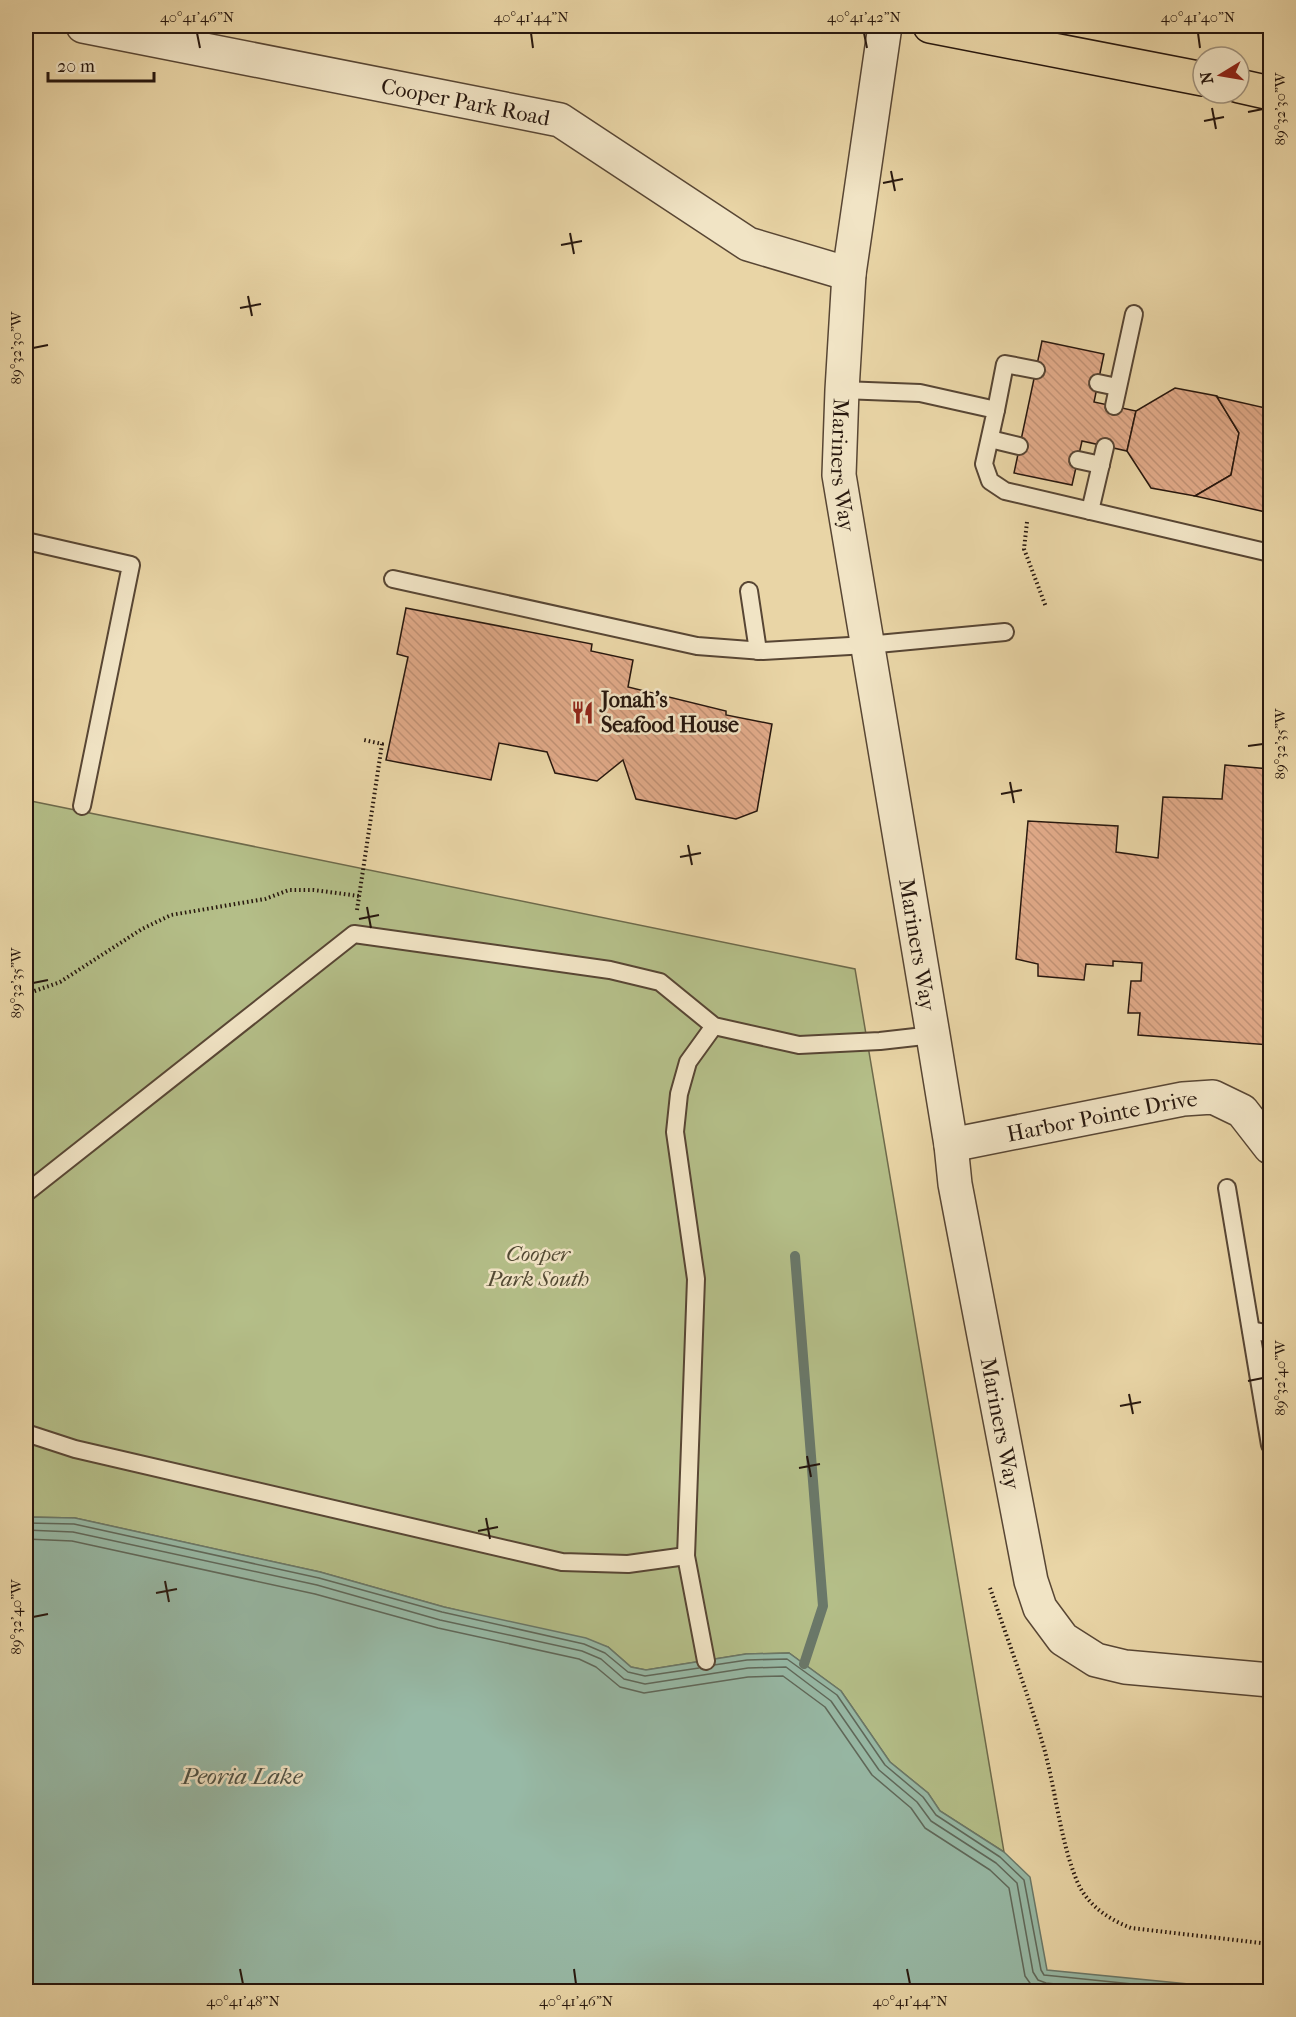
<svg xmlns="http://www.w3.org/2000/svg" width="1296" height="2017" font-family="'IM FELL French Canon',serif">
  <defs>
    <pattern id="building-back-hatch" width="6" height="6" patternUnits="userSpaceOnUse" patternTransform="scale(1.5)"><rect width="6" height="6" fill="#e1aa89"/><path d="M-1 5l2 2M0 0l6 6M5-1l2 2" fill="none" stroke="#c19275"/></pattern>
  </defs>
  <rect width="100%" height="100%" fill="#e9d5a6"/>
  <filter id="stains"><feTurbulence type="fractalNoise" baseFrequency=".00333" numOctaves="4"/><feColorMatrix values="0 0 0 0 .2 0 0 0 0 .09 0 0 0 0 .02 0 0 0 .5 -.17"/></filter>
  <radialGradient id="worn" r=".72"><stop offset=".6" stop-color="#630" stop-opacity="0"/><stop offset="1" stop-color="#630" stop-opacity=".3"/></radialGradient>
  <path fill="#b4be88" stroke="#6e6a4b" stroke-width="1.5" d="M26 800 855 969 1004 1852 940 1811 928 1793 890 1762 841 1691 789 1653 746 1654 646 1670 631 1667 608 1647 444 1607 320 1572 75 1518 26 1517Z"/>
  <path fill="#97b9a6" stroke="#6a7869" stroke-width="1.5" d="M26 1517 75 1518 320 1572 444 1607 586 1638 608 1647 631 1667 646 1670 746 1654 789 1653 841 1691 890 1762 928 1793 940 1811 1004 1852 1030 1877 1047 1970 1270 1992H26Z"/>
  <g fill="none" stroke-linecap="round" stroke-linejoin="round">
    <g stroke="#5f685a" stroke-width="1.5">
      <path d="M26 1523 74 1524 319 1578 442 1612 584 1644 605 1653 628 1672 645 1676 699 1668"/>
      <path d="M26 1530 73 1532 317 1585 440 1620 582 1651 601 1659 624 1679 645 1684 748 1668 786 1667 831 1701 879 1770 917 1802 931 1821 996 1863 1017 1883 1033 1972 1038 1980 1046 1983 1131 1992"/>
      <path d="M26 1539 72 1541 315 1594 438 1628 579 1659 596 1667 620 1687 644 1693 748 1677 783 1676 825 1707 872 1775 911 1808 925 1828 990 1870 1009 1888 1025 1976 1032 1986 1041 1992"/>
      <path d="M714 1665 747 1660 787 1659 837 1695 885 1765 923 1797 936 1815 1000 1857 1024 1880 1041 1970 1044 1975 1211 1992"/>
    </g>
    <path stroke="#6a7869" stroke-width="10" d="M795 1256 823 1606 804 1664"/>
  </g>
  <g fill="url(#building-back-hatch)" stroke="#27170e" stroke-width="1.5">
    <path d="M1042 341 1104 354 1094 402 1136 411 1127 451 1082 441 1072 485 1014 473Z"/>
    <path d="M1175 388 1217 396 1239 433 1231 475 1195 496 1151 488 1127 451 1136 411Z"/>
    <path d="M1217 397 1270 409V513L1195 496 1231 475 1239 433Z"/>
    <path d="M406 608 592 644 591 651 633 660 628 687 726 711V715L772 724 757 811 736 819 636 799 623 760 597 781 555 773 547 752 499 743 491 780 386 760 408 657 397 654Z"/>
    <path d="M1225 765 1270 769 1265 815 1270 816V927L1268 926 1265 969H1270V1045L1138 1035 1140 1013H1128L1131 981H1141L1142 963 1113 961V966L1086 964 1084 980 1038 976V964L1016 959 1028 821 1118 826 1116 852 1158 858 1163 797 1222 799Z"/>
  </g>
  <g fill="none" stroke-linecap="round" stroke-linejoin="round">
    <defs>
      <g id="lane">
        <path d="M1098 383 1117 387"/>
        <path d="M842 390 920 393 996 410 984 464 990 481 1005 491 1270 553"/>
        <path d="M1114 406 1134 314"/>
        <path d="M996 410 1005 364 1036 370"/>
        <path d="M990 439 1019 446"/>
        <path d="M1078 460 1101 465"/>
        <path d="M1090 511 1105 447"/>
        <path d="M26 541 131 565 82 806"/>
        <path d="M393 579 697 646 763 651 867 645 1005 632"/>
        <path d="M749 591 758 651"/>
        <path d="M1227 1188 1270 1445"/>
        <path d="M26 1193 354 934 610 970 660 982 714 1026 799 1045 880 1041 933 1035"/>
        <path d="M1251 1330 1270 1334"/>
        <path d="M26 1433 75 1449 562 1562 628 1564 686 1556"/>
        <path d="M706 1661 686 1556 696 1279 675 1132 679 1094 688 1062 714 1026"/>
      </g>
      <g id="street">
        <path id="s1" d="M83 26 560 120 748 244 849 274"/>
        <path id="s2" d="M885 26 849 274 842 390 839 475 933 1035 951 1145 955 1184 1031 1581 1040 1608 1063 1639 1096 1660 1125 1667 1270 1680"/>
        <path id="s3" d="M951 1145 1183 1099 1213 1097 1242 1111 1270 1147"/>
      </g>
      <g id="highway">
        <path d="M930 26 1203 79"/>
        <path d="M1239 86 1270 93"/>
      </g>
    </defs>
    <use href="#lane" stroke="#584634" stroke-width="20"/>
    <use href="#street" stroke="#584634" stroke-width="36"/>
    <use href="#highway" stroke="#27170e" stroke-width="36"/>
    <g stroke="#27170e" stroke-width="4" stroke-dasharray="1.5 3" stroke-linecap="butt">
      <path d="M1027 522 1024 549 1046 607"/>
      <path d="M357 910 382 744 364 740"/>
      <path d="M26 994 60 982 142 929 171 915 265 899 289 890H314L359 896"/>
      <path d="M990 1588C1008 1641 1028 1694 1044 1748 1056 1792 1060 1840 1077 1881 1087 1905 1108 1919 1131 1928L1270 1944"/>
    </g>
    <use href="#lane" stroke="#f1e4c5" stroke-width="16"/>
    <use href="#street" stroke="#f1e4c5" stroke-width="33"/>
    <use href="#highway" stroke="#e9d5a6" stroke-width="33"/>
  </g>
  <path fill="none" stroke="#27170e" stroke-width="2" d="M197 33 200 48M531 33 533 48M864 33 867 48M1198 33 1200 48M1212 108 1216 129M1248 112 1263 109M1204 121 1224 117M891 171 895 191M883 183 903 179M570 233 574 254M561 245 582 241M248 296 252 316M240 308 261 304M33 348 48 345M1248 746 1263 744M1010 782 1014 803M1001 794 1022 790M688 845 692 865M680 857 701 853M367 907 371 928M359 919 379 915M33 983 48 980M1248 1381 1263 1378M1129 1394 1133 1414M1120 1406 1141 1402M807 1456 811 1477M799 1468 820 1464M486 1518 490 1539M478 1531 498 1527M165 1581 169 1602M156 1593 177 1589M33 1617 48 1614M240 1969 243 1984M574 1969 576 1984M907 1969 910 1984"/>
  <defs>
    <symbol id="restaurant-bare" viewBox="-9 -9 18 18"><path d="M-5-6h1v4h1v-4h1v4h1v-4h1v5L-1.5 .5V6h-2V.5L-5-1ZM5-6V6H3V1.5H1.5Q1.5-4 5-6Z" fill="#8f2418" stroke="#f1e4c5" stroke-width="2.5" paint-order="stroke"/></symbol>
  </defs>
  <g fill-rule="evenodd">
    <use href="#restaurant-bare" x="566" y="696" width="33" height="33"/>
  </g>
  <g text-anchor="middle" stroke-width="5" stroke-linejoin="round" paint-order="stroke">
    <g font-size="22" fill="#27170e" stroke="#f1e4c5">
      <text dy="8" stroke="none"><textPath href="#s1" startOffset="390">Cooper Park Road</textPath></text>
      <text dy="8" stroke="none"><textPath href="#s2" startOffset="442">Mariners Way</textPath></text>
      <text dy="8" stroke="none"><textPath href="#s2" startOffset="928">Mariners Way</textPath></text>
      <text dy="8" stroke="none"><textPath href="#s3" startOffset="154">Harbor Pointe Drive</textPath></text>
      <text dy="8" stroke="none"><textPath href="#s2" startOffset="1414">Mariners Way</textPath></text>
    </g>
    <g font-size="22" font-weight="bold" fill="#27170e" stroke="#f1e4c5" text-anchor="start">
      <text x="601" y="707">Jonah's<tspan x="601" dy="25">Seafood House</tspan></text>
    </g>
    <g font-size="22" font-style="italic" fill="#514933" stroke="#f1e4c5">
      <text x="538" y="1261">Cooper<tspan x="538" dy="25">Park South</tspan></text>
    </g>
    <g font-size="24" font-style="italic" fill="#4e5043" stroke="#f1e4c5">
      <text x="242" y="1784">Peoria Lake</text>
    </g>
  </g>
  <rect width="1296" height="2017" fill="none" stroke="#e9d5a6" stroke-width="66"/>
  <g transform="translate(1221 75) rotate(259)"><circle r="28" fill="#f1e4c5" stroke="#a0927c" stroke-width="1.5"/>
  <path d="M0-4.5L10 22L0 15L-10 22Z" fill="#8f2418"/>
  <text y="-9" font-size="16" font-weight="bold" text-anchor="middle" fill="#27170e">N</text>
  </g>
  <path d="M48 72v9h106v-9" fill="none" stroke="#27170e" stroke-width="3"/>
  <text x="57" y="72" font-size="18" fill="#27170e" stroke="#f1e4c5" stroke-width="4.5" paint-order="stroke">20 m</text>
  <rect x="33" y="33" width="1230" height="1951" fill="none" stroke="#27170e" stroke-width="2"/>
  <g font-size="15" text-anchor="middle" fill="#27170e">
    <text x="197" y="22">40°41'46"N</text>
    <text x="531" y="22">40°41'44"N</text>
    <text x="864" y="22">40°41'42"N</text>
    <text x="1198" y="22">40°41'40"N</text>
    <text transform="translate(1280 109) rotate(-90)" y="5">89°32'30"W</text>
    <text transform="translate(16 348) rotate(-90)" y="5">89°32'30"W</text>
    <text transform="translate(1280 744) rotate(-90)" y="5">89°32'35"W</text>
    <text transform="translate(16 983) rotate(-90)" y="5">89°32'35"W</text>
    <text transform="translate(1280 1378) rotate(-90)" y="5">89°32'40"W</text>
    <text transform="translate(16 1617) rotate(-90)" y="5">89°32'40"W</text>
    <text x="243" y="2006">40°41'48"N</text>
    <text x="576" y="2006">40°41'46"N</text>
    <text x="910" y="2006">40°41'44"N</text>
  </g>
  <rect width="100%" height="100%" filter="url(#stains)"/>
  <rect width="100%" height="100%" fill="url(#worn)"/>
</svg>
